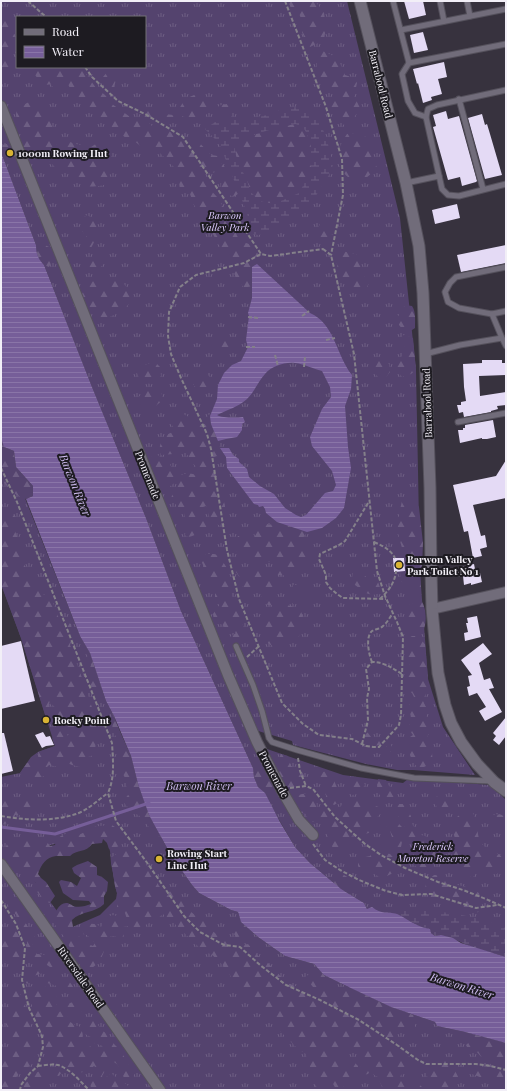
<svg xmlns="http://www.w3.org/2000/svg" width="507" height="1091" font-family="'Playfair Display',serif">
  <defs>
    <pattern id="grass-tufts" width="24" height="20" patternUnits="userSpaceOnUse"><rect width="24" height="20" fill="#54436e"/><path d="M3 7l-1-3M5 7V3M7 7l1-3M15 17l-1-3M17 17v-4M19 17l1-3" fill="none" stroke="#6d5e83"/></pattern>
    <pattern id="forest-firs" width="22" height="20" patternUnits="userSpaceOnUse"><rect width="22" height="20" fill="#54436e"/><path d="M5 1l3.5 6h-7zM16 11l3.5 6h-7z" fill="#6d5e83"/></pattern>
    <pattern id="wetland-marsh" width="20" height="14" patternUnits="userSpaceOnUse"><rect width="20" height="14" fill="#54436e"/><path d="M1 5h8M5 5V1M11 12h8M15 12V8" fill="none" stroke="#6d5e83"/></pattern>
    <pattern id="water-rules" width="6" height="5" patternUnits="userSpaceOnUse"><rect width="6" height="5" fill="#765e99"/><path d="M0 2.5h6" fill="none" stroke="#8a75a8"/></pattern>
  </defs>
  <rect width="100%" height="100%" fill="#37323e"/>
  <g fill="url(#grass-tufts)" fill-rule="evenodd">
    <path d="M1 1H347L400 218 416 370 420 573 428 679 443 727 475 775 413 770H397L366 764 293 745 292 741 248 728 259 752 267 749 343 775 403 783 408 779 491 785 506 800V957L367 909 364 903 341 889 310 863 295 847 254 777 253 768 181 611 146 518 92 387 44 265C38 259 36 253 36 245L1 152ZM17 17H145V67H17Z"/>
    <path d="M1 438 80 636 90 653 106 701 114 716 149 815 171 855 192 885 199 893 231 910 238 912 241 922 258 937 285 956 314 964 324 975 336 981 391 1007 435 1022 437 1026 465 1032 506 1043V1090H1V777L20 773 31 757 38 752 55 746 21 638 1 584ZM104 832 110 851 111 863 113 873 115 886 117 893 116 899 100 915 70 928 14 854Z"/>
  </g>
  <g fill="url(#forest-firs)">
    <path d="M288 1H315L324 13 326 26 324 40 310 47 306 43 302 32 303 22 297 10 291 7Z"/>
    <path d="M4 15 17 41V54L11 49 6 50 1 54V16Z"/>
    <path d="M323 51C339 58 339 60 345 75L354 78 357 83 354 96 360 108 352 121 344 125 336 117 328 106 338 97 335 88 327 89 322 87 317 76V54Z"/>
    <path d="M8 59 17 61V67H81L96 88 105 95 112 104 133 119 140 120 143 109 150 108 165 114 173 115 179 109 185 99 201 92 207 98 208 109 205 117C197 119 191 120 182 116 173 126 167 121 156 118L149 123 153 127 165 128 173 134 178 140 192 144 194 137 211 155 218 156 222 164 232 175 239 193 235 196 224 195 221 186 222 176 218 171 212 173 205 167 201 174 205 184 217 197 235 226 236 234 240 241 249 244 260 258 257 264 252 267V286L244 288 237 279 206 221 194 205 190 194 180 191 179 181 175 168 156 149 143 148 133 140 126 138 88 108 70 88 66 81 54 89 51 84 46 85 40 84C34 67 22 68 7 73L1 69V62Z"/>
    <path d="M109 70H114L118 74C117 79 112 87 116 92 117 94 120 95 121 97L119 99C112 94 105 89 101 81L103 77Z"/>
    <path d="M37 98 46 109 55 134 57 146 64 140 76 144 91 147 99 142 111 145V167L108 184C94 188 81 189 73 174 68 173 63 172 59 170 52 166 48 157 40 152 30 155 19 157 11 150L7 152 4 150 2 145 11 143 21 138 22 132 16 115 17 108Z"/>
    <path d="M227 104 232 109 231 117 222 119 219 116 216 108 221 105Z"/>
    <path d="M296 124 305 130 311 144 310 161 313 177 305 182 299 193 274 204 259 201 251 192 245 176 237 161 234 144 240 138 250 136 279 127Z"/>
    <path d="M355 133 366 137 370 147 374 151 373 157 377 168C373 171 368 178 362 180 349 185 336 166 338 154 339 147 343 140 347 134Z"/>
    <path d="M87 215C106 225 97 236 90 250L84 251 82 246 83 243 87 241V237L82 231 83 227V218Z"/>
    <path d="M326 220 331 221 329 232 335 237 332 241 324 240 318 237 316 234 321 221Z"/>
    <path d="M42 244 47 246 51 248 52 261 49 267C39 264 36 255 36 245Z"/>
    <path d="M342 251 356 254 361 259C360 269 363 275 369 283L365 291H358L348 284 340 279 335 255Z"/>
    <path d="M90 258H98L106 261 98 270H95L84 266 83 263Z"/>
    <path d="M107 279C111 280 118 280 122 283 129 287 133 298 128 305 122 312 111 316 104 320 94 313 86 305 82 294L89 282 99 280Z"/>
    <path d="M405 305 412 306C416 312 415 320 415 328L412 330 405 332 399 325 397 318Z"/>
    <path d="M403 335 413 338 416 370 411 374 402 377 396 369 397 361C405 356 401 352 405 346L401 338Z"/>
    <path d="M225 337C230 339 230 342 231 347L222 352 216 348 214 343 217 340Z"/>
    <path d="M378 360 384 361 389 364 390 372 386 377 380 379C374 373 373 370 374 362Z"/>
    <path d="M150 363 157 364 160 367 161 376 151 384 141 382 137 373 142 366Z"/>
    <path d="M201 372C206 372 212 377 211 383 210 385 208 387 207 389L197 388 194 386V380Z"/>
    <path d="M152 387 159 388 161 391 163 400 153 408 143 407 139 397 144 390Z"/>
    <path d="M181 413 197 421 200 424H205L208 415 211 414 210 416 211 424 218 441 220 448 224 453 221 458 217 456 211 458V467L219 480 225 506V514L220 526 215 523H213L210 519 206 506 203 507 205 517 210 522C204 531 198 535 188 537L185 535 186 530 188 527 184 513 171 499 173 492 179 483 177 481 169 487 165 484 160 478 151 477 145 461C150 459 152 455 157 454L161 458H164L169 462 173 471 178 474 181 475 188 473 197 475 200 473 186 453 178 449 173 454 161 455C159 449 159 444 164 439 165 437 167 436 168 434L173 432 175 429C171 425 171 423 173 418Z"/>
    <path d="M1 438 4 447 14 451 16 467 33 486V496L26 499C15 496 8 488 1 479Z"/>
    <path d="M409 498 416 502 419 507 423 543 422 566 420 573 421 588 418 590 408 588 401 581 400 571H405L404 558H397V554L403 551C401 544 398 536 398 529 397 524 401 505 402 501Z"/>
    <path d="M1 512 6 515 9 512 20 520 22 526 17 528 15 531 21 547 25 551 31 547 33 552 30 560 24 562 25 566 36 580 46 599 53 603 59 619 71 624 73 637 70 645 86 689 95 717 99 736 96 743 94 755 88 757 84 765 80 767 72 765 65 762 59 767 49 765 45 769V776L40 777 39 786H36L22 776 20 773 27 763 39 759 38 752 55 746 52 738 62 729 65 730 70 740 73 738C70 730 67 725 59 723L55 707 49 702 51 719H48L46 718 21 638 1 584Z"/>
    <path d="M261 520 269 525 277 522 307 532C306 534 302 538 302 541 301 545 306 550 309 552 311 560 297 573 289 575 285 576 280 575 276 575V572L279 570 271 562 259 560 251 555H242L237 552 235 547 236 540 238 536 255 537 254 531 251 529C253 523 255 521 261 520Z"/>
    <path d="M206 554H214L218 555 227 568V573L232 588V596L238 604 242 617 243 626 247 636C243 639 234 643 229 643L227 639 236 633 234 632 231 633 221 624H218L214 621 213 614 220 604 219 600 215 597V594L218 591 205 579 202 571C205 565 202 563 199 558Z"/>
    <path d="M239 568 252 572 256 569 266 571C268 579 273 581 275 588 277 594 274 601 285 602L287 605C292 606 301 609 302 614 303 617 303 619 304 621L302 626 300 628 299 637 294 640 287 638 285 639 284 642 285 645 282 646V649L279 650 275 649 266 641 267 636 265 632H262L261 628 262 624 269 621 271 616 274 615 276 613V611L278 608 274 606 268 605 261 599C261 593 263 590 262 584L258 582 254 589C247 590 241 589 240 581L245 579 250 578V576L247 575 244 578H240L236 572 237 569Z"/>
    <path d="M359 569 367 578 376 579 378 582 382 593 372 595 366 593 355 585 352 579 353 573 356 570Z"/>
    <path d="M422 602C426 608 427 621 424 629 418 632 410 630 405 626L407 617 404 612C408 602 412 603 422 602Z"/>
    <path d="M80 636 90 653 102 690 99 688 97 691H90L86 683 82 670 88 669 91 666 86 653 81 644Z"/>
    <path d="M412 636H417L425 644 428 679V690L423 699 424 703 426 707 428 735 427 740C432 747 433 754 432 763L424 767H417C410 759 408 750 407 739L413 735C406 726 410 727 411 719 411 715 409 710 408 706L415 699 412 693 406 690C404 680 406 678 411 670L404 647 406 640Z"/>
    <path d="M111 711 131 756 138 784 149 815 161 835 159 837 154 835C146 824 145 816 131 812L127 806 125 804 124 800 128 795H132L131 790 126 786 127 781 121 771V764L123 761 121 756 119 741 113 732Z"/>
    <path d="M361 729 368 733 371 737 380 738 385 736V739L390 743 393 749 391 752 387 749V747C382 744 377 746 371 746 364 745 355 742 351 736 353 731 356 730 361 729Z"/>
    <path d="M281 754 288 756 291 766 302 772 307 781 300 789C288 791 267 800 258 787 255 782 254 774 253 768L266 767 276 768Z"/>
    <path d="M327 771 333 773 336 777 334 780C337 789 341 793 339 802L334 805 328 800 326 796 325 785 319 778 318 773Z"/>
    <path d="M352 776 362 780 365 785 357 794 352 795 346 785 345 781Z"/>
    <path d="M378 779 386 780 389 786 396 791 395 798 384 799C377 794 376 787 378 779Z"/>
    <path d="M1 784C6 792 0 796 9 802L14 799 33 801V811C27 817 22 815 15 815L11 822 1 825Z"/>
    <path d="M307 793 314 796 316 800 317 807 323 811 331 809 336 812 346 800 352 798C358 801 363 800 369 803 374 805 377 807 382 808L383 812C375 817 375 821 375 830 368 834 362 836 355 832L350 838 347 845 339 852C332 848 327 842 328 833 328 830 329 827 328 824L322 822H311L308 819 306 814 298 812 294 803 298 795Z"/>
    <path d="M437 796C443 796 446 799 450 804L448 811 442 815 439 814C437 808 434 802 437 796Z"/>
    <path d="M396 804H403L411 816C409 824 416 827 418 834L425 836 429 839 432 845 440 849 442 852C441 856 438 859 435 862 425 872 421 870 410 862V858L414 854 425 849 424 845C416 844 412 838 406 838L402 842 401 847 405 851 401 852 392 848 386 847 384 844 388 840 392 837C391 835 391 833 390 831 386 826 382 825 386 817 394 816 398 823 403 828H405L403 822 391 808 393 806Z"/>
    <path d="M467 810H471C473 814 476 817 476 822 478 829 477 836 481 843 483 845 486 848 488 849 493 852 501 853 503 860 504 865 500 869 497 874L482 873 473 867 472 869 475 875 472 878 463 871 459 872 449 865 448 858C467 845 446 833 455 820 458 815 463 812 467 810Z"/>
    <path d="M495 814 502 815 506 817V836L499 829 492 818Z"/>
    <path d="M112 825C121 831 126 837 120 846L109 849 107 843 103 839 102 843 92 844C86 853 77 849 70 856 65 856 61 856 56 856 46 857 41 865 38 874L41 878 46 882 55 896 50 903 44 901 35 889 37 886 35 882 31 881 5 849 7 844 12 840H22L29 837H35L47 842 50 846 55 845C57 837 62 834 70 833L73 836C83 835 84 831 92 828 98 825 106 826 112 825Z"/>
    <path d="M131 847 135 848 143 861 152 872 159 886 163 890 178 893 186 908 200 919 207 923 211 930 226 941 238 942 249 945 258 956 265 960 287 983 301 988H306L311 991 313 987 305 977 312 972 320 970C333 984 326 994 350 987L391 1007 413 1015 415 1022V1028C408 1032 401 1031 395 1036 400 1051 407 1054 418 1064V1067C412 1068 405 1071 400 1076L401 1079C410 1080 420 1082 424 1090H377L382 1087 378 1077 374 1075 373 1070 379 1061 377 1059 373 1058 370 1065V1071L368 1074 363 1075C359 1067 362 1057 357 1050 349 1048 342 1053 334 1052V1055L351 1063H355L358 1066V1078L345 1085 342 1089H336L329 1077 326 1080 325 1086 327 1090H316C315 1085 316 1077 314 1073 309 1065 307 1064 306 1054L298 1049 234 985 230 975 220 962 211 954 204 952 174 923 163 914 154 921 138 928 128 926 123 927 124 936 121 939 114 936 108 937C105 949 100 973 82 968L62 934 65 929 69 928 67 926H56L54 924C52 917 58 902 67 903 68 903 72 905 73 906 80 908 85 906 91 904L89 901 73 900 63 893 59 882 61 880 71 882 77 886 81 878 74 873 72 868 77 865 88 861 97 867V875L102 877 108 882 107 891 104 896V904C95 913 81 911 72 920L73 927 70 929 88 944 93 946 95 943 87 935H84L81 926C88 924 94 922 101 927L109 916 113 915 117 916 120 920 123 921 127 919 125 913 117 907V893L115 886 113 873 111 863V858L122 850H126L128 848Z"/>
    <path d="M379 852 390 854 398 863 395 872 387 876 379 877 368 869H360L358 866V862L361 858 370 856 371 854Z"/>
    <path d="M337 873H341L352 880V884L350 888 343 891C336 887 328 880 337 873Z"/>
    <path d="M434 875H438L449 880 454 884 470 888 479 893 483 910C474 915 463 913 454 907 451 906 449 903 446 901 442 899 435 899 431 898L425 891 426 882Z"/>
    <path d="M8 900H13L19 908 24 921 27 926 32 930 35 937 32 942 34 949 37 954 45 955 60 965 57 969H53L44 963 41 967 43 973 30 977V981L27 984C24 980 24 974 27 969L33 970 35 966 28 959 27 943 28 935C23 932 20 928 18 922 18 921 17 917 17 916 12 908 6 911 8 900Z"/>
    <path d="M240 918 241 922 252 932 249 936 236 937 232 931 230 925 234 920Z"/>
    <path d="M15 931 18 933 23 947 19 963 10 964 3 960C0 947 1 943 9 933L10 936H12Z"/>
    <path d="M45 977C50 978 61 977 65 979 71 981 76 991 77 997L74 998C64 990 60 986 47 983L45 986 50 991 55 992 57 1000 56 1010 59 1012 61 1011 60 1007 62 1002 70 1003 76 1001 84 1005C80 1019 73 1012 65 1019L77 1026H79C82 1031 84 1034 82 1040L91 1047 100 1049 103 1046 94 1043 96 1041 97 1036 93 1038 85 1034 82 1024 87 1017C95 1018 97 1022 100 1029L109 1035 114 1044 120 1050 134 1073V1079L131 1082C122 1080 123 1073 119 1067 117 1063 112 1061 109 1059L105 1060C106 1067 106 1070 102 1076L103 1080 111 1073C118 1080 126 1082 132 1090H109L101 1087C97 1090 95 1090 91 1089L90 1082 99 1070 94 1066C87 1072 82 1073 73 1073L64 1066 54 1062 49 1059 46 1055 44 1035 33 1011 30 995 27 988 31 987 38 980Z"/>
    <path d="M14 988H17L25 1005 33 1035 29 1039 36 1046 33 1063 16 1077 17 1087V1090H1V1051L11 1050V1030L6 1025 7 1007 11 1001V993Z"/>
    <path d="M468 1033 506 1043V1079L495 1077 489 1079 482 1078 472 1074V1070L478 1068 488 1067 493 1061 492 1058C479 1060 482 1055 474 1050 472 1048 469 1048 467 1047L466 1045 473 1039 469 1036Z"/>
    <path d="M435 1061H446C452 1067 456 1071 459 1079L457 1081 452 1083V1090H434L426 1074Z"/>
    <path d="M50 1067 56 1068 61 1073 59 1076C44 1073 44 1077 39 1089L41 1090H23L24 1084 30 1080 35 1073Z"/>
  </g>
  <g fill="url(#wetland-marsh)" fill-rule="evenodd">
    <path d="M298 107 320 122 327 140 333 165 329 175 323 183 311 205 294 213 277 225 270 233 258 235 253 234 246 210 219 143 205 129 215 122H224L235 119 243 120 267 115 286 108ZM296 124 305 130 311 144 310 161 313 177 305 182 299 193 274 204 259 201 251 192 245 176 237 161 234 144 240 138 250 136 279 127Z"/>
    <path d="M392 909 410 911 422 909 462 915 483 920 506 928V957C495 953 483 951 472 947 459 942 449 934 435 936L431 933 429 929C421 926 396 916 392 909Z"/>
  </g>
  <rect fill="#54436e" x="293" y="585" width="19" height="19"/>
  <g fill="url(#water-rules)">
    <path d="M1 152 36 245C36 253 38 259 44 265L92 387 146 518 181 611 253 768 254 777 258 787 265 793 280 822 295 847 310 863 341 889 364 903 367 909 372 907C382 915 387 911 397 914 404 917 410 922 417 925 421 927 425 928 430 929L431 933 435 936 441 935 453 938 461 943 506 957V1043L465 1032 437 1026 435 1022 391 1007 336 981 324 975 314 964 285 956 258 937 241 922 238 912 231 910 199 893 192 885 171 855 149 815 138 784 131 756 114 716 106 701 90 653 80 636 26 499 33 496V486L16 467 14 451 4 447 1 438Z"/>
    <path d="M257 264 310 313C335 324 336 355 352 375L351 389 345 406 348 447 351 468 344 508 336 518 322 528 307 532 277 522 266 513 265 509 263 506 259 507 258 505 254 504 227 468 226 457 220 448H229L233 455 239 459V462L247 469 249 477 260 486 274 494 285 508 296 515 301 517 306 515 325 493 333 491 336 485 332 471 312 446 310 437 322 409 331 397 330 387 322 371C313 369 305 364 295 363 284 362 272 366 265 374 258 382 254 392 247 399 238 407 227 410 217 415 222 418 236 418 243 417L245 422 242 424V430L237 437 226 439 218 441 211 424 210 416 217 399 218 385 224 373 232 365 241 361 248 347 246 340 249 316 248 313 252 298V267Z"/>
  </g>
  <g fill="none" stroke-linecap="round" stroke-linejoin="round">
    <path stroke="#765e99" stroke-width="3" d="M1 827 55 834 149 803"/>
  </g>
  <g fill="#e4daf5">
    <path d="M404 1H423L426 15 409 19Z"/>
    <path d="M423 32 428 50 414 53 410 35Z"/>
    <path d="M444 62 447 77 438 79 442 94 431 97 432 100 423 103 418 83 417 84 413 69Z"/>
    <path d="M446 111 448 119 459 116 477 181 476 182 462 186 460 177 448 180 433 127 436 126 433 115Z"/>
    <path d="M482 114 485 125 487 124 490 134 502 175 485 179 468 118Z"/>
    <path d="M457 204 460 218 435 224 432 210Z"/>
    <path d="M506 245V263L461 272 457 255Z"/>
    <path d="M482 360H502V363H506V375L479 376 480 396 506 392V405L497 406 498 409 491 411V412L464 417 463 412 459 413 457 405H461V402L466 401 464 387 463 364 482 363Z"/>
    <path d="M493 420 496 437 487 439H482V438L460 443 458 430H463V428H465V425Z"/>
    <path d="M506 460V498L473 505 481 536 485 535 487 547 480 549 482 556 473 558 468 531 464 532 453 485 496 476Z"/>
    <path d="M393 558H404L405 571 394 572Z"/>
    <path d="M474 564 476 574 480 573 482 582 471 585V583L464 585 463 576 459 577 457 568Z"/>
    <path d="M477 616 481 637 465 641 464 633 468 632 466 623H468L467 618Z"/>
    <path d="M21 641 35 701 1 709V646Z"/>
    <path d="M483 643 492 654 479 663 484 680 490 678 494 688 489 689 502 712 485 721 479 711 486 707 477 693 469 696 467 687 470 686 468 676 472 675 461 660Z"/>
    <path d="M506 717V736L499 745 493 740 496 736 493 733Z"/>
    <path d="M43 732 46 737 50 736 54 745 46 746 42 748 35 735Z"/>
    <path d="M1 733H4L13 771 1 774Z"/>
  </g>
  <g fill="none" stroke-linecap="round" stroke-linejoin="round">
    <defs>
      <g id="service">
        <path d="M393 1 409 63 402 74 408 101 415 113 426 117"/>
        <path d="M440 1 444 21"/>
        <path d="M467 1 470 16"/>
        <path d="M401 30 506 9"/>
        <path d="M409 63 506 44"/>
        <path d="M506 90 437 105 428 109 426 117 442 189 448 195 459 196 506 184"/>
        <path d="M459 99 483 189"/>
        <path d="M406 183 439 176"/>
        <path d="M506 267 456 277 450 283 445 292 448 302 459 308 492 314 506 311"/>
        <path d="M492 314 502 338 506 346"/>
        <path d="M425 354 460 345 502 338"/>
        <path d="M458 422 506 413"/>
        <path d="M236 646 253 685 262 711 269 738 272 742 297 750 361 768 414 778 491 781"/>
      </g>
      <g id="minor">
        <path d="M1 106 228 675 257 742 281 789 299 820 313 835"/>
        <path d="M432 609 506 592"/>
        <path d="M1 864 160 1090"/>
      </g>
      <path id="tertiary" d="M360 1 406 183 419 246 423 293 430 488 431 570 432 609 438 673 445 705 451 723 461 742 477 764 494 782 506 791"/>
    </defs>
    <use href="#service" stroke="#55515c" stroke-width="7"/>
    <use href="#minor" stroke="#55515c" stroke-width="12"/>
    <use href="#tertiary" stroke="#55515c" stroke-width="13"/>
    <g stroke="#84808a" stroke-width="2" stroke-dasharray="4 2" stroke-linecap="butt">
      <path d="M28 1 46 17"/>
      <path d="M285 1 326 107 342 159 343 195 331 255"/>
      <path d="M85 67 92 77 118 101 145 114 183 137 261 254"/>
      <path d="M323 249 331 255 354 354 377 571 385 596 397 622 403 637 401 715 399 725 379 747H373L366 746 352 739 319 735 303 724 282 703 239 599 227 550 211 449 207 434 181 378 171 354 168 336 169 312 180 287 196 275 244 263 261 254 270 256Z"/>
      <path d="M302 316 309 311"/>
      <path d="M248 317 258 318"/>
      <path d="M326 340 335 338"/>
      <path d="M246 347H255"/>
      <path d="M275 355 278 366"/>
      <path d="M304 367 305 357"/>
      <path d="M1 468 17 502 112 743C113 761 115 777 108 793L116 821 148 864 184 916 200 932 224 945 240 947 260 965 286 985 320 1000 359 1020 397 1045 418 1060 426 1064H476L491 1066 506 1070"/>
      <path d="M368 503 345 541 339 545 320 554 319 559 326 575V582L330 588 337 594 343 598 386 599"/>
      <path d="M374 542C383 546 391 550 395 558"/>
      <path d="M380 599C388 591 395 583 396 571"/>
      <path d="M247 657 259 646"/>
      <path d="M372 662C369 655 365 637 372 631 375 629 380 629 383 626 387 623 390 617 393 613"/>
      <path d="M362 744 368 720 367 698 369 689 366 669 372 662C384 662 392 668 402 674"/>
      <path d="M298 758 300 771 306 786"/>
      <path d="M290 788 306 786 313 789 335 817 365 844 381 855 405 868 438 882 463 890 486 899 506 908"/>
      <path d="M1 816C25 820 52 822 76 814 88 810 98 800 108 793"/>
      <path d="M313 844 325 860 340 870 359 880 386 891 402 895 431 894 476 908 497 905"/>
      <path d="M1 900 16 924 25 948 22 980 29 1008 42 1036 43 1047 38 1066 30 1073 21 1085 20 1090"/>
      <path d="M38 1066C44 1065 52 1064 58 1065 70 1069 80 1081 89 1090"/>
    </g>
    <use href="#service" stroke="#716c7a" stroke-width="5"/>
    <use href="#minor" stroke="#716c7a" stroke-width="10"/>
    <use href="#tertiary" stroke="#716c7a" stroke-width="11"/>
  </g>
  <g fill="#d9b434" stroke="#1d1b21" stroke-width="1.5">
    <circle cx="10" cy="153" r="4"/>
    <circle cx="399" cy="565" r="4"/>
    <circle cx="46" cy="720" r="4"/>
    <circle cx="159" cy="859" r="4"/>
  </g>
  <g text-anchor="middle" stroke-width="4" stroke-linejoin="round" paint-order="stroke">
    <g font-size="10" fill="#f2eff7" stroke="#1d1b21">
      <text transform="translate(381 84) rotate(76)" y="4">Barrabool Road</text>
      <text transform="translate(427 403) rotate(-92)" y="4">Barrabool Road</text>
      <text transform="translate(148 475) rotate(68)" y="4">Promenade</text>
      <text transform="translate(274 774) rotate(62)" y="4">Promenade</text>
      <text transform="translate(81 977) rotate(55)" y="4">Riversdale Road</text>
    </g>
    <g font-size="10" font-weight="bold" fill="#f2eff7" stroke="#1d1b21" text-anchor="start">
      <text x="18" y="157">1000m Rowing Hut</text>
      <text x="407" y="563">Barwon Valley<tspan x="407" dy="12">Park Toilet No 1</tspan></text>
      <text x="54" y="724">Rocky Point</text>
      <text x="167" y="857">Rowing Start<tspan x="167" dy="12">Line Hut</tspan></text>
    </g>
    <g font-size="10" font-style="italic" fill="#ddcafe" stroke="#1d1b21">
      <text x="225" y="219">Barwon<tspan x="225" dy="12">Valley Park</tspan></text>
      <text x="433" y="850">Frederick<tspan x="433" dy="12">Moreton Reserve</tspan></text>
    </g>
    <g font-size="11" font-style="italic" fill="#d1bef2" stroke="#1d1b21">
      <text transform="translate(75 485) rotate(68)" y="4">Barwon River</text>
      <text x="199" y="790">Barwon River</text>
      <text transform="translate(462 986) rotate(17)" y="4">Barwon River</text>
    </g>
  </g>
  <rect width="507" height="1091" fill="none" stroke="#f2eff7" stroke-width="4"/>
  <rect x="16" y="16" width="130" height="52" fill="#1d1b21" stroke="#727077"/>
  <rect x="24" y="29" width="20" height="6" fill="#716c7a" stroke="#727077"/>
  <text x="52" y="36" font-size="12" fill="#f2eff7">Road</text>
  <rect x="24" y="46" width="20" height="12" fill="url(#water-rules)" stroke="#727077"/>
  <text x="52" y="56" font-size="12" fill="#f2eff7">Water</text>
</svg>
